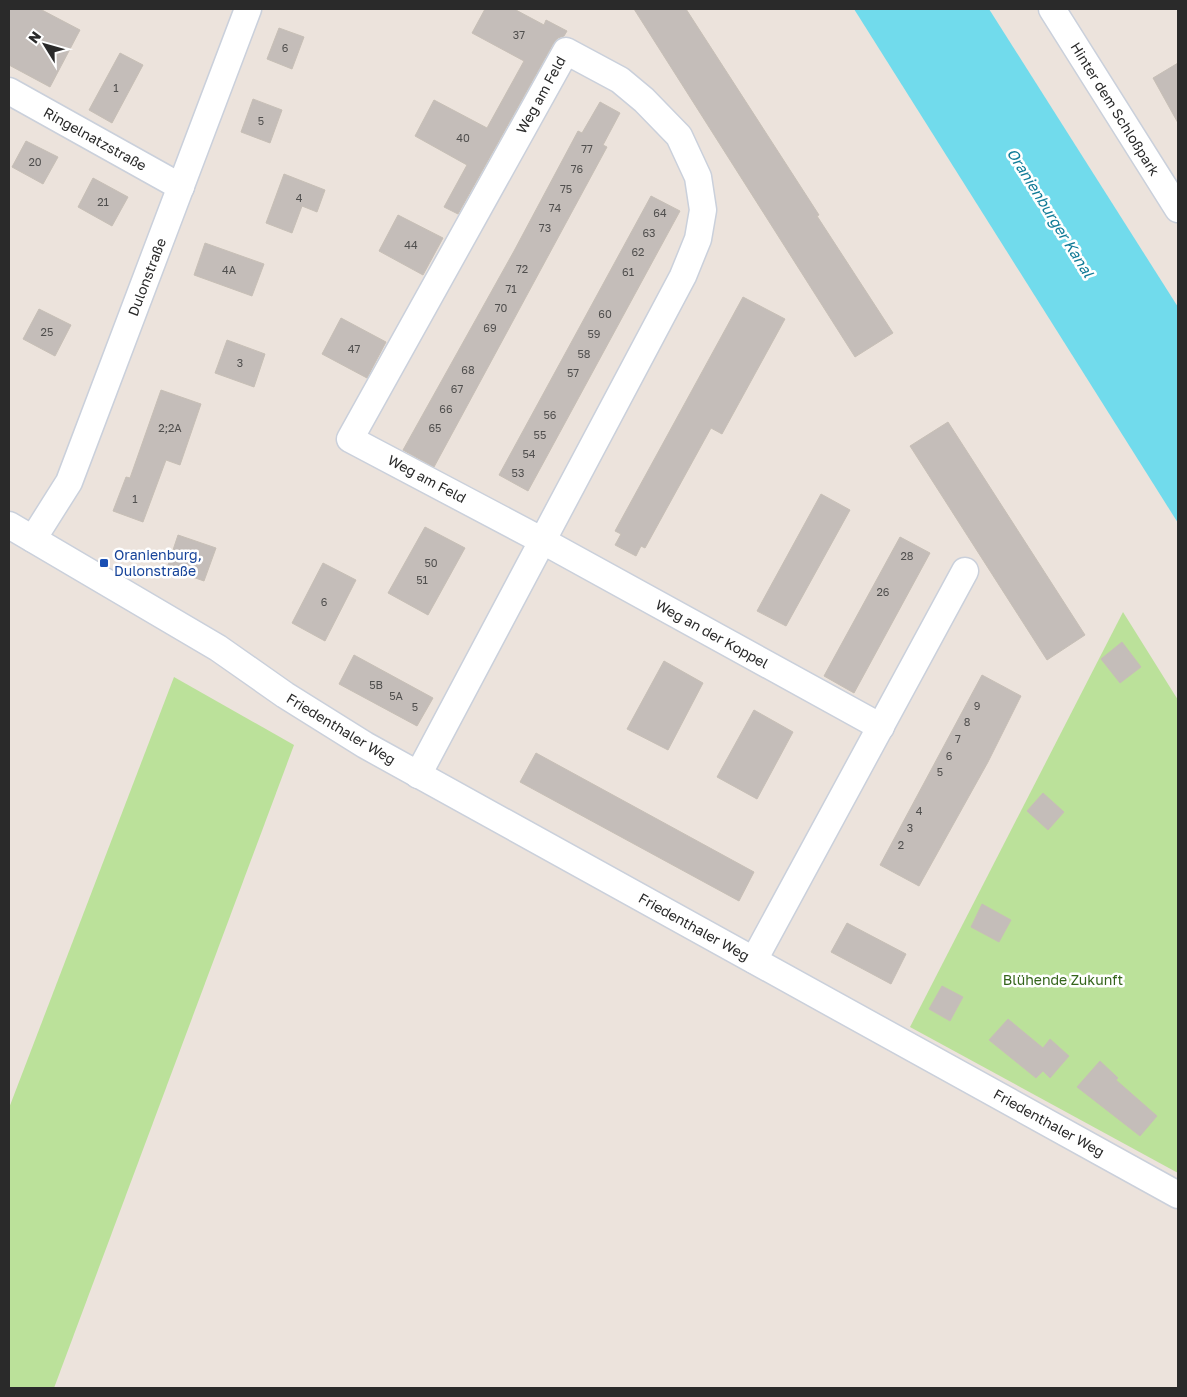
<svg xmlns="http://www.w3.org/2000/svg" width="1187" height="1397" font-family="'Golos Text',sans-serif">
  <rect width="100%" height="100%" fill="#ece3dc"/>
  <g fill="#bbe19a">
    <path d="M1123 612 1178 700V1173L910 1027Z"/>
    <path d="M174 677 294 745 54 1388H9V1108Z"/>
  </g>
  <path fill="#71dbec" d="M854 9H989L1178 307V523Z"/>
  <g fill="#c4bdb9" stroke="#c7bfb6">
    <path d="M9 9H40L80 30 50 87 9 65Z"/>
    <path d="M485 9H514L544 25 546 20 567 31 564 36 558 38 553 44 458 214 444 207 467 165 415 136 434 100 487 128 524 61 472 33Z"/>
    <path d="M634 9H686L819 215 817 216 893 333 855 357Z"/>
    <path d="M279 28 304 37 292 69 267 59Z"/>
    <path d="M120 53 143 65 112 123 89 110Z"/>
    <path d="M1178 63V123L1153 78Z"/>
    <path d="M253 99 282 110 270 143 241 132Z"/>
    <path d="M600 102 620 113 603 145 607 147 434 467 403 450 514 251 578 131 582 133Z"/>
    <path d="M26 141 58 157 43 184 12 167Z"/>
    <path d="M284 174 325 190 317 212 302 206 292 233 266 223Z"/>
    <path d="M93 178 128 197 112 226 78 207Z"/>
    <path d="M651 196 680 211 528 491 499 475Z"/>
    <path d="M398 215 443 238 423 275 379 251Z"/>
    <path d="M205 243 264 264 252 296 194 275Z"/>
    <path d="M743 297 785 319 722 434 711 428 645 548 641 546 636 556 615 545 621 534 615 531Z"/>
    <path d="M39 309 71 325 55 356 23 339Z"/>
    <path d="M341 318 386 342 367 378 322 354Z"/>
    <path d="M227 340 265 354 254 387 215 373Z"/>
    <path d="M161 390 201 404 180 465 166 460 143 522 113 511 126 477 130 478Z"/>
    <path d="M948 422 1085 635 1047 660 910 446Z"/>
    <path d="M821 494 850 510 786 626 757 611Z"/>
    <path d="M425 527 465 548 428 615 388 593Z"/>
    <path d="M178 535 216 548 204 581 167 568Z"/>
    <path d="M900 537 930 553 854 693 824 676Z"/>
    <path d="M323 563 356 580 325 641 292 623Z"/>
    <path d="M1122 642 1141 667 1120 683 1101 659Z"/>
    <path d="M354 655 433 698 417 726 339 684Z"/>
    <path d="M664 661 703 683 668 750 627 729Z"/>
    <path d="M982 675 1021 696 988 762 919 886 880 865Z"/>
    <path d="M754 710 793 732 757 799 717 777Z"/>
    <path d="M536 753 754 872 739 901 520 782Z"/>
    <path d="M1043 793 1064 812 1048 830 1027 811Z"/>
    <path d="M982 904 1011 920 999 942 971 927Z"/>
    <path d="M847 923 906 954 891 984 831 952Z"/>
    <path d="M942 986 963 997 950 1021 929 1009Z"/>
    <path d="M1008 1019 1043 1048 1050 1039 1069 1056 1050 1078 1043 1071 1036 1078 989 1040Z"/>
    <path d="M1100 1061 1118 1078 1116 1080 1157 1116 1140 1136 1077 1087Z"/>
  </g>
  <g fill="none" stroke-linecap="round" stroke-linejoin="round">
    <defs>
      <g id="minor">
        <path d="M1052 9 1178 209"/>
        <path d="M9 91 181 187"/>
        <path d="M9 525 218 648 285 695 365 745 1178 1195"/>
        <path d="M33 539 69 482 248 9"/>
        <path d="M418 775 683 276 698 239 703 210 698 177 679 136 644 100 620 80 566 51 350 439 543 541 881 727"/>
        <path d="M754 960 965 571"/>
      </g>
    </defs>
    <use href="#minor" stroke="#cad0db" stroke-width="29"/>
    <use href="#minor" stroke="#fff" stroke-width="26"/>
  </g>
  <rect fill="#1a4fb4" stroke="#fff" stroke-width="2" x="99" y="558" width="10" height="10" rx="2.5"/>
  <g text-anchor="middle" stroke-width="5" stroke-linejoin="round" paint-order="stroke">
    <g font-size="11" fill="#504f4e">
      <text x="519" y="39">37</text>
      <text x="285" y="52">6</text>
      <text x="116" y="92">1</text>
      <text x="261" y="125">5</text>
      <text x="463" y="142">40</text>
      <text x="587" y="153">77</text>
      <text x="35" y="166">20</text>
      <text x="577" y="173">76</text>
      <text x="566" y="193">75</text>
      <text x="299" y="202">4</text>
      <text x="103" y="206">21</text>
      <text x="555" y="212">74</text>
      <text x="660" y="217">64</text>
      <text x="545" y="232">73</text>
      <text x="649" y="237">63</text>
      <text x="411" y="249">44</text>
      <text x="638" y="256">62</text>
      <text x="522" y="273">72</text>
      <text x="229" y="274">4A</text>
      <text x="628" y="276">61</text>
      <text x="511" y="293">71</text>
      <text x="501" y="312">70</text>
      <text x="605" y="318">60</text>
      <text x="490" y="332">69</text>
      <text x="47" y="336">25</text>
      <text x="594" y="338">59</text>
      <text x="354" y="353">47</text>
      <text x="584" y="358">58</text>
      <text x="240" y="367">3</text>
      <text x="468" y="374">68</text>
      <text x="573" y="377">57</text>
      <text x="457" y="393">67</text>
      <text x="446" y="413">66</text>
      <text x="550" y="419">56</text>
      <text x="170" y="432">2;2A</text>
      <text x="435" y="432">65</text>
      <text x="540" y="439">55</text>
      <text x="529" y="458">54</text>
      <text x="518" y="477">53</text>
      <text x="135" y="503">1</text>
      <text x="907" y="560">28</text>
      <text x="431" y="567">50</text>
      <text x="422" y="584">51</text>
      <text x="883" y="596">26</text>
      <text x="324" y="606">6</text>
      <text x="376" y="689">5B</text>
      <text x="396" y="700">5A</text>
      <text x="977" y="710">9</text>
      <text x="415" y="711">5</text>
      <text x="967" y="726">8</text>
      <text x="958" y="743">7</text>
      <text x="949" y="760">6</text>
      <text x="940" y="776">5</text>
      <text x="919" y="815">4</text>
      <text x="910" y="832">3</text>
      <text x="901" y="849">2</text>
    </g>
    <g font-size="14" fill="#2a2a2a" stroke="#fff">
      <text transform="translate(541 95) rotate(-61)" y="5">Weg am Feld</text>
      <text transform="translate(1115 109) rotate(58)" y="5">Hinter dem Schloßpark</text>
      <text transform="translate(95 139) rotate(29)" y="5">Ringelnatzstraße</text>
      <text transform="translate(147 277) rotate(-69)" y="5">Dulonstraße</text>
      <text transform="translate(427 479) rotate(28)" y="5">Weg am Feld</text>
      <text transform="translate(712 634) rotate(29)" y="5">Weg an der Koppel</text>
      <text transform="translate(341 729) rotate(31)" y="5">Friedenthaler Weg</text>
      <text transform="translate(694 927) rotate(29)" y="5">Friedenthaler Weg</text>
      <text transform="translate(1049 1123) rotate(29)" y="5">Friedenthaler Weg</text>
    </g>
    <g font-size="14" fill="#164399" stroke="#fff" text-anchor="start">
      <text x="114" y="560">Oranienburg,<tspan x="114" dy="16">Dulonstraße</tspan></text>
    </g>
    <g font-size="14" fill="#34651b" stroke="#fff">
      <text x="1063" y="985">Blühende Zukunft</text>
    </g>
    <g font-size="15" font-style="italic" fill="#107b97" stroke="#fff">
      <text transform="translate(1050 213) rotate(58)" y="5">Oranienburger Kanal</text>
    </g>
  </g>
  <rect width="1187" height="1397" fill="none" stroke="#2a2a2a" stroke-width="20"/>
  <g transform="translate(45 45) rotate(307)" stroke="#ffffff" stroke-width="4" paint-order="stroke">
  <path d="M0-4L9 19L0 12L-9 19Z" fill="#2a2a2a"/>
  <text y="-8" font-size="14" font-weight="bold" text-anchor="middle" fill="#2a2a2a">N</text>
  </g>
</svg>
